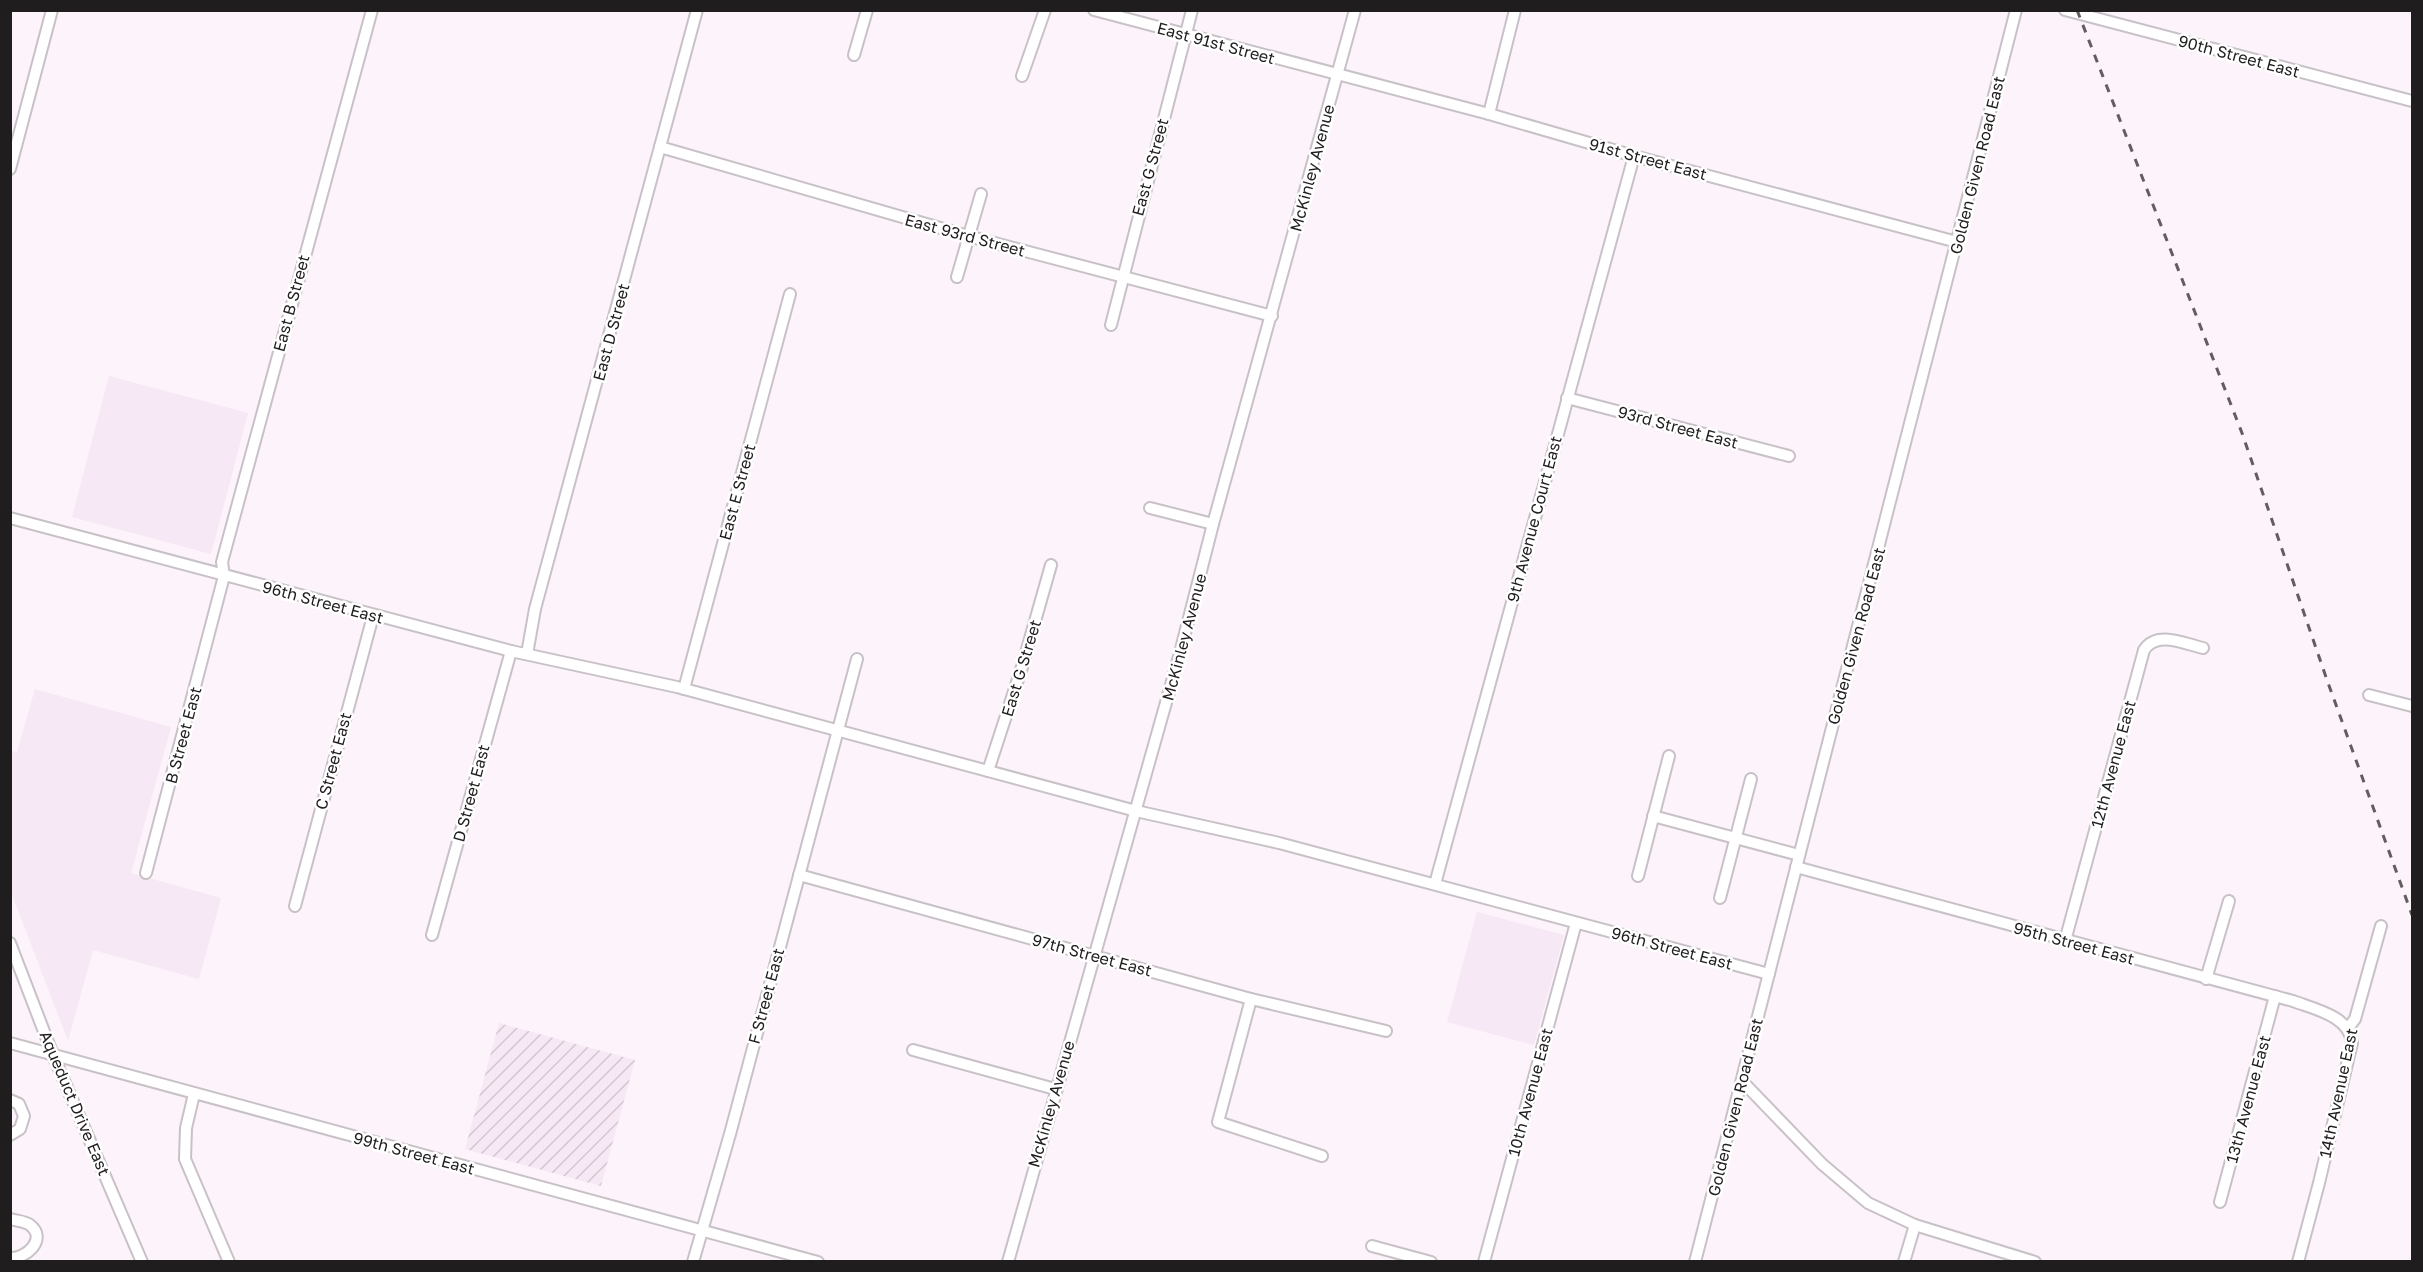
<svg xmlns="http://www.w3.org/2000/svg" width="2423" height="1272" font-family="'Golos Text',sans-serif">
  <defs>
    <pattern id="industrial-furrows" width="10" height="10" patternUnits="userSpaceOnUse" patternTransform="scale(1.5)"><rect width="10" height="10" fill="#f6e8f4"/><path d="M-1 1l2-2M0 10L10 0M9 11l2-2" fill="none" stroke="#d3c7d1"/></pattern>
  </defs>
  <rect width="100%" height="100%" fill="#fcf4fa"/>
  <g fill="#f6e8f4">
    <path d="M109 376 248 413 211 554 72 517Z"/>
    <path d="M35 689 171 727 131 873 221 898 199 979 93 950 68 1041 11 892V751L17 752Z"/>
    <path d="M1477 912 1564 935 1534 1045 1447 1022Z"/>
  </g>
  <path fill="url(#industrial-furrows)" d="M499 1023 635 1060 601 1186 465 1149Z"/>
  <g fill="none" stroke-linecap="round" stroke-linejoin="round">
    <defs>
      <g id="minor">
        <path d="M1094 10 1489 114 1634 156 1957 242"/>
        <path d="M2065 10 2412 101"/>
        <path d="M854 55 867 10"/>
        <path d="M1022 76 1045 10"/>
        <path d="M1489 114 1515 10"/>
        <path d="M660 147 968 236 1272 316"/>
        <path d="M10 169 52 10"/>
        <path d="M957 277 981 194"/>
        <path d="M1111 325 1192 10"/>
        <path d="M1567 398 1789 456"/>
        <path d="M1150 508 1213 524"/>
        <path d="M10 518 511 651 677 687 1136 811 1279 843 1769 974"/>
        <path d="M527 654 535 609 697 10"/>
        <path d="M684 689 790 294"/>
        <path d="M2369 695 2412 706"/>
        <path d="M988 771 1022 667 1051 565"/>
        <path d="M1653 816 1799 855"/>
        <path d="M1796 867 2293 1001C2314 1009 2350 1016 2352 1043L2319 1183 2298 1262"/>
        <path d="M146 873 224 576 222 562 372 10"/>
        <path d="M799 875 1251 999 1386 1031"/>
        <path d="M1638 876 1669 756"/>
        <path d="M1435 884 1634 156"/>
        <path d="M1720 898 1751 779"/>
        <path d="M295 906 373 616"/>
        <path d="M432 935 511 651"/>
        <path d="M2065 941 2144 650C2157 630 2185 644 2203 648"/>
        <path d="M10 943 53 1055 142 1262"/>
        <path d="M2206 979 2229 901"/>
        <path d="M1251 999 1218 1122 1322 1156"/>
        <path d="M2348 1028 2355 1019 2381 926"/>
        <path d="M10 1043 818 1262"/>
        <path d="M913 1050 1055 1089"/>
        <path d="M1742 1081 1822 1164 1868 1203 1915 1225 2035 1262"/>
        <path d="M194 1094 186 1128 185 1159 229 1262"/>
        <path d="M10 1100 19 1104 24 1116 20 1129 10 1135"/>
        <path d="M2220 1202 2275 996"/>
        <path d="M10 1219C17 1221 25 1221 30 1225 48 1239 26 1259 10 1258"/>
        <path d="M1372 1246 1431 1262"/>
        <path d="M693 1262 730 1134 857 659"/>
        <path d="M1008 1262 1180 653 1213 524 1355 10"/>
        <path d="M1484 1262 1576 923"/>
        <path d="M1695 1262 2016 10"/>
        <path d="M1904 1262 1915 1225"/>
      </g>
    </defs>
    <use href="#minor" stroke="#c8c1c7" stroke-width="14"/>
    <use href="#minor" stroke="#fff" stroke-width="10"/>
    <path stroke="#615d60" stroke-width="3" stroke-dasharray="8 8" stroke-linecap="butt" d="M2077 10 2242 433 2327 680 2412 915"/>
  </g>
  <g text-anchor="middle" stroke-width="5" stroke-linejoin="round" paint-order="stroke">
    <g font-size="16" fill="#201d1f" stroke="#fff">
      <text transform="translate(1216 43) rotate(15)" y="6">East 91st Street</text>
      <text transform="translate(2239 56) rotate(15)" y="6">90th Street East</text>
      <text transform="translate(1648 159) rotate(15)" y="6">91st Street East</text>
      <text transform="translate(1977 165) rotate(-76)" y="6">Golden Given Road East</text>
      <text transform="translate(1150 167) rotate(-75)" y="6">East G Street</text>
      <text transform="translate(1312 168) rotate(-75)" y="6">McKinley Avenue</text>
      <text transform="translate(965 235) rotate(15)" y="6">East 93rd Street</text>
      <text transform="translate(291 303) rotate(-75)" y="6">East B Street</text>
      <text transform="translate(611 332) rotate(-75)" y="6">East D Street</text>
      <text transform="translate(1678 427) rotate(15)" y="6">93rd Street East</text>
      <text transform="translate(737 492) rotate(-75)" y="6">East E Street</text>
      <text transform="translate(1534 519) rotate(-75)" y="6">9th Avenue Court East</text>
      <text transform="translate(323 602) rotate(15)" y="6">96th Street East</text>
      <text transform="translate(1856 636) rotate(-75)" y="6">Golden Given Road East</text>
      <text transform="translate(1184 637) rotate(-75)" y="6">McKinley Avenue</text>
      <text transform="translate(1021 668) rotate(-73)" y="6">East G Street</text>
      <text transform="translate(183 735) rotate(-75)" y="6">B Street East</text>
      <text transform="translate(333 761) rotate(-75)" y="6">C Street East</text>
      <text transform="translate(2113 764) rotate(-75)" y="6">12th Avenue East</text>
      <text transform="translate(471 793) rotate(-75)" y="6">D Street East</text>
      <text transform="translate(2074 943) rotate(15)" y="6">95th Street East</text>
      <text transform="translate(1672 948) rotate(15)" y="6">96th Street East</text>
      <text transform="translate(1092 955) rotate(15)" y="6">97th Street East</text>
      <text transform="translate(766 996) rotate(-75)" y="6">F Street East</text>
      <text transform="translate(1530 1092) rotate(-75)" y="6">10th Avenue East</text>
      <text transform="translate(2338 1093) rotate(-78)" y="6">14th Avenue East</text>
      <text transform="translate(2248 1099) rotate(-75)" y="6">13th Avenue East</text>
      <text transform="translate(75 1103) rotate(67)" y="6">Aqueduct Drive East</text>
      <text transform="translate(1051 1104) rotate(-74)" y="6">McKinley Avenue</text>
      <text transform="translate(1735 1107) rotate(-76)" y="6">Golden Given Road East</text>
      <text transform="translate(414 1153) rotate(15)" y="6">99th Street East</text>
    </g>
  </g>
  <rect width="2423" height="1272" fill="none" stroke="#201d1f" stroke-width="24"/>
</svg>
